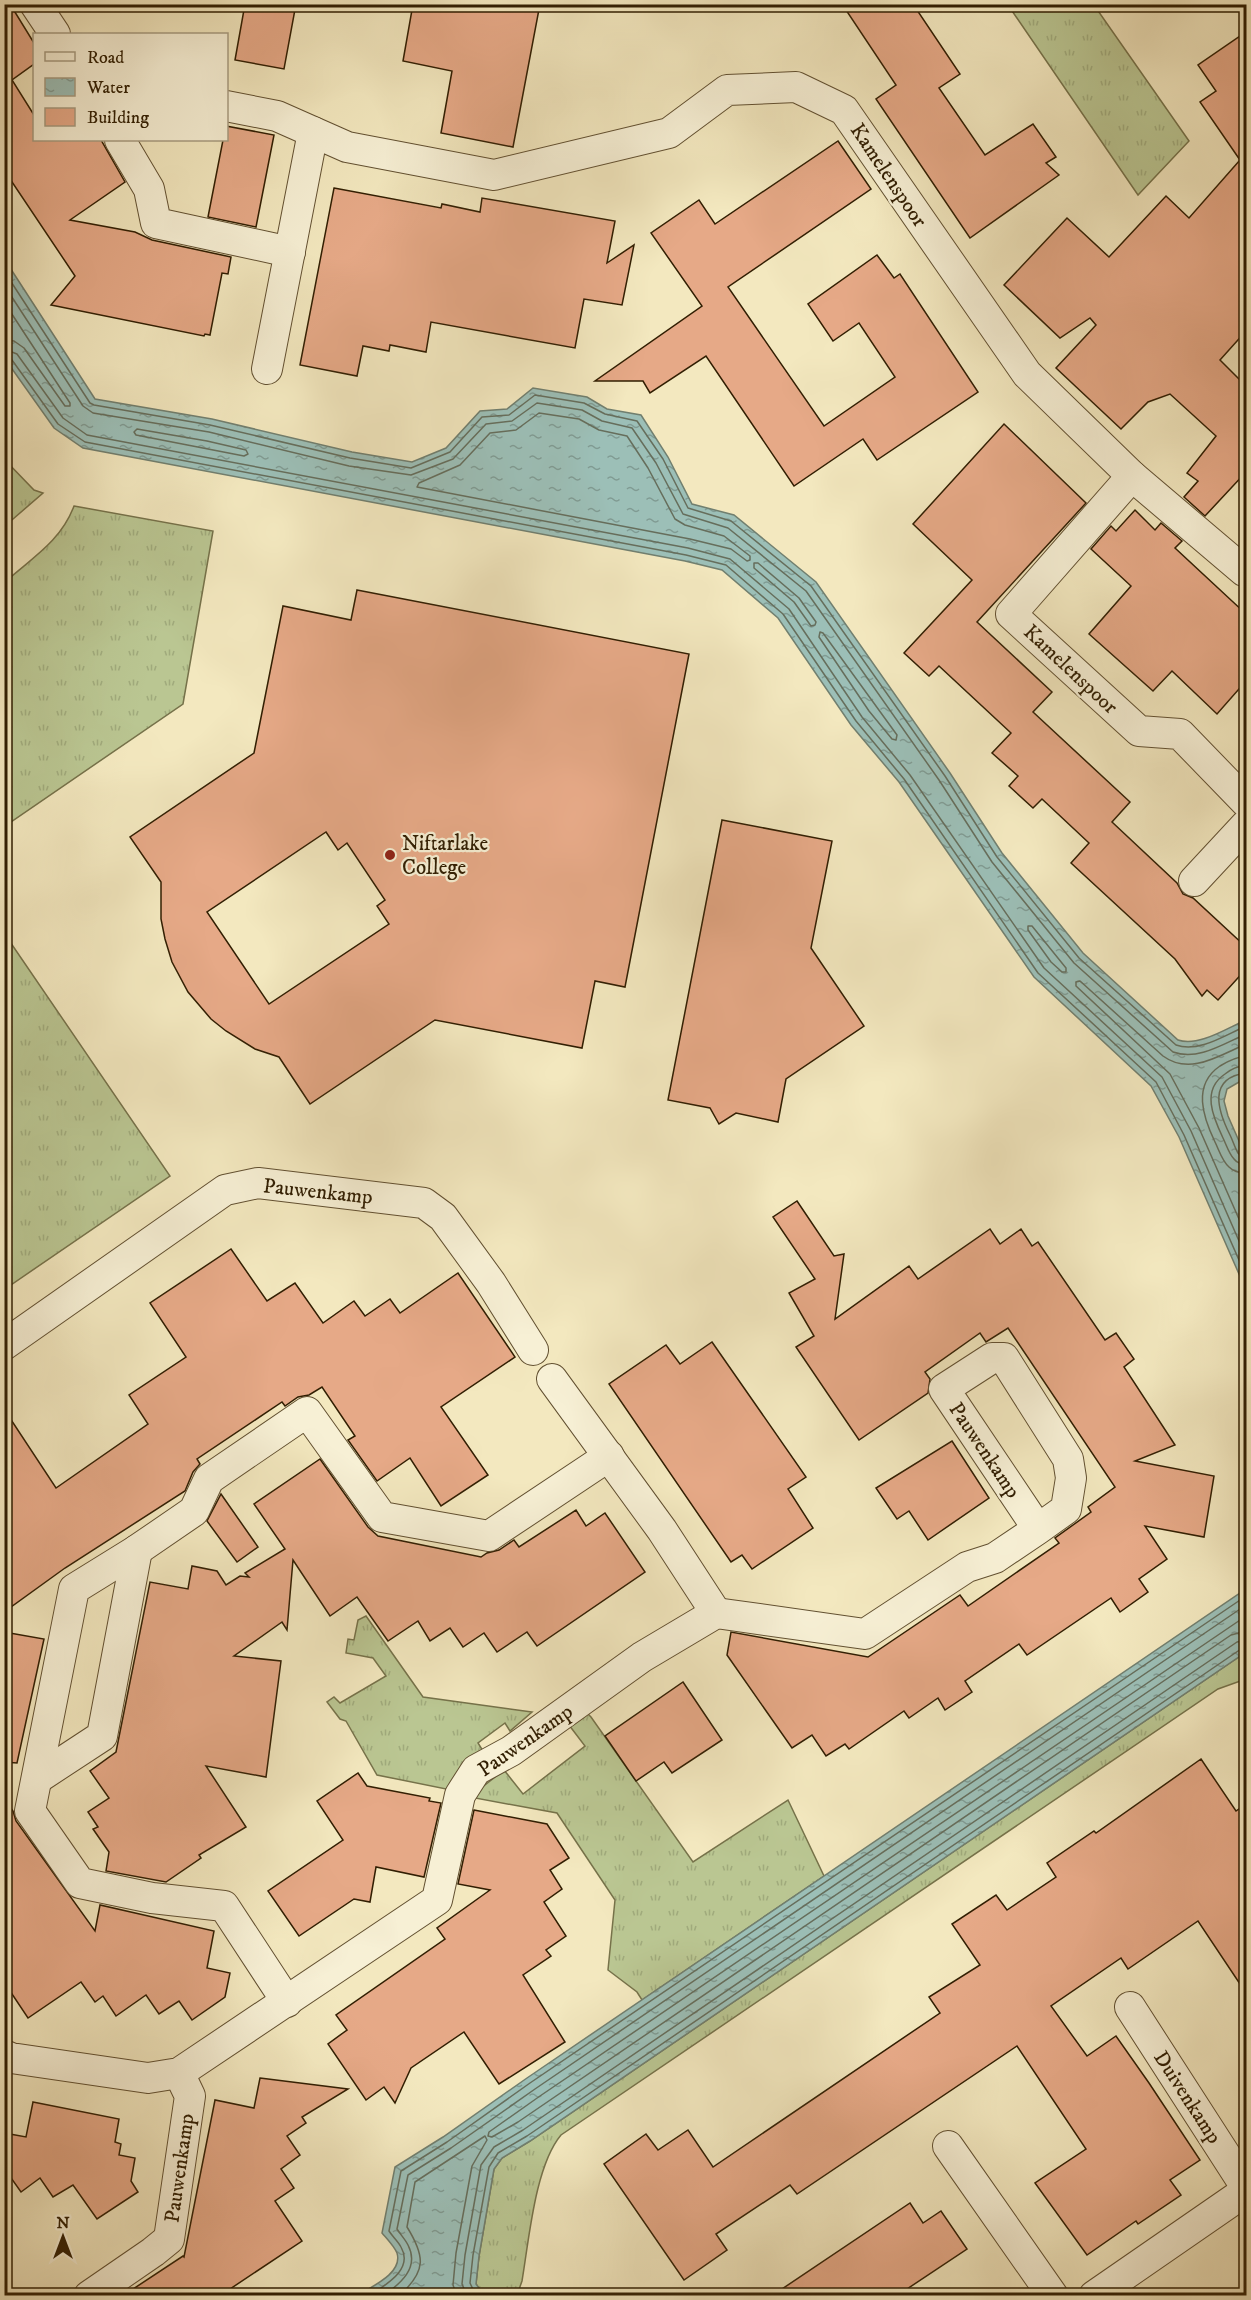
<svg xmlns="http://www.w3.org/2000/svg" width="1251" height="2300" font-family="'IM FELL DW Pica',serif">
  <defs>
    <pattern id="grass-tufts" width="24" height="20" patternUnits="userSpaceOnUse" patternTransform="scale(1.5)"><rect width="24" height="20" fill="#bac692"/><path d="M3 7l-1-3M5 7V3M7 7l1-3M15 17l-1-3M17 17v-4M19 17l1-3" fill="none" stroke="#a0aa7c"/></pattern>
    <pattern id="water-ripples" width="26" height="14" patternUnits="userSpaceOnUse" patternTransform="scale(1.5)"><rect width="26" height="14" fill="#9cbfb7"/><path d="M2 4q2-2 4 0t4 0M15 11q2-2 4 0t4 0" fill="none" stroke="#809b93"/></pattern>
  </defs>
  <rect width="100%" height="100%" fill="#f3e8bf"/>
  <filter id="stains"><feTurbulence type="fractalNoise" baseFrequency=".00333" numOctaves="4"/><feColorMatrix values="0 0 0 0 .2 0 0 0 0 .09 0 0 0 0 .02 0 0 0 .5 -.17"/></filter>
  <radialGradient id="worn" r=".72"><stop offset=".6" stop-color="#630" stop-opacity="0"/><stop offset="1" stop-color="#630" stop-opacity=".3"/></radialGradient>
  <g fill="url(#grass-tufts)" stroke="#76724a" stroke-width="1.5">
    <path d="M1008 5H1094L1189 141 1138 195Z"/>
    <path d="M4 459 34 490 43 493 5 526Z"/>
    <path d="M74 506 213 531 183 704 5 826V582C32 558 61 541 74 506Z"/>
    <path d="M4 933 170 1176 5 1289H4Z"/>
    <path d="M366 1616 423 1697 532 1712 510 1731 505 1723 478 1743 483 1751 451 1790 377 1775 346 1721 340 1719 327 1702 334 1697 340 1703 386 1676 373 1658 346 1653 348 1639 354 1640 358 1620Z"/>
    <path d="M1246 1652V1679L1218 1689 561 2135C535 2166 529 2240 522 2281L517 2295H484L476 2284 479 2256 494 2169 502 2158 530 2141Z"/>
    <path d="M585 1711 591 1717 693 1862 788 1800 824 1876 642 2000 637 1992 608 1970 615 1900 557 1813 475 1798 476 1792 504 1770 523 1794 585 1746 569 1725Z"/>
  </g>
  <g fill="url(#water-ripples)" stroke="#717f6f" stroke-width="1.5">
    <path d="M5 260 95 399 212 419 352 452 412 462 446 448 480 411 507 409 533 388 587 397 607 409 641 415 668 457 692 504 734 515 816 582 950 773 1002 853 1083 953 1178 1040C1199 1047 1227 1028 1246 1020V1078L1227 1089 1224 1101 1228 1116 1246 1157V1290L1179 1137 1151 1086 1034 977 899 782 851 725 778 618 722 570 685 561 83 448 54 428 5 359Z"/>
    <path d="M1246 1589V1652L530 2141 502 2158 494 2169 479 2256 476 2284 484 2295H358C373 2286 403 2273 397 2253 394 2246 387 2239 382 2233L395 2167 443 2137 527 2078Z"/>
  </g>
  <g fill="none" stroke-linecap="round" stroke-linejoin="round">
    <g stroke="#666e5c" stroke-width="1.5">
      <path d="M4 271 90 403 94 405 210 425 350 458 411 468 450 452 482 417 509 415 535 395 584 403 605 414 637 421 663 459 688 508 731 521 811 586 945 776 997 857 1079 958 1176 1045C1199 1053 1225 1035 1246 1026"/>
      <path d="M4 285 83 406 93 413 209 432 349 466 411 475 453 459 486 424 512 421 537 403 582 410 602 421 632 428 656 463 683 514 728 528 806 591 939 780 992 862 1074 963 1173 1052C1198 1061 1223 1044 1246 1034"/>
      <path d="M4 302 70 403V406H65L24 348 14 341 4 340"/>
      <path d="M4 349 17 354 63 418 87 435 688 548 730 559 789 609 862 717 910 775 1044 968 1162 1077 1191 1131 1246 1257"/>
      <path d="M4 357 12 360 58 424 85 442 686 555 726 565 783 614 856 721 904 779 1038 973 1156 1082 1184 1135 1246 1276"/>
      <path d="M539 413 579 419 599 430 627 436 648 468 675 519 685 525 724 536 750 556V560L747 561 731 549 690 539 417 487 419 483 460 465 490 433 516 430Z"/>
      <path d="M137 429 207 441 246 450 248 454 244 456 136 435 134 432Z"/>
      <path d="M754 563H758L799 598 816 622 815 625 811 626 794 602 754 568Z"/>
      <path d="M820 632 823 633 897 735 896 740 892 739 869 711 819 637Z"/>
      <path d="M1028 926H1032L1066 968V972H1062L1051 962 1028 930Z"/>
      <path d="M1246 1044C1220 1055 1190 1076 1163 1056L1080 981 1076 982V986L1170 1074 1199 1128 1246 1235"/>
      <path d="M1246 1056C1237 1057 1228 1061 1220 1066 1192 1085 1203 1117 1215 1142 1219 1150 1222 1161 1229 1167 1234 1172 1240 1173 1246 1173"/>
      <path d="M1246 1065C1239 1066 1231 1069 1225 1074 1201 1090 1213 1117 1223 1138 1226 1144 1229 1154 1234 1159 1237 1163 1241 1164 1246 1164"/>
      <path d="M1246 1073C1207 1078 1218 1111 1230 1135 1233 1141 1235 1148 1238 1153 1241 1157 1242 1156 1246 1157"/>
      <path d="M1246 1616 540 2096 489 2132 488 2136 492 2137 518 2122 1231 1635 1246 1631"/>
      <path d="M369 2296C385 2285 414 2270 401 2247 398 2241 392 2236 389 2231L401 2171 447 2142 530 2083 1246 1596"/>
      <path d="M383 2296C400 2284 420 2268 408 2245 405 2239 400 2234 397 2229L408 2175 451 2148 535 2089 1246 1605"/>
      <path d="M399 2296C427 2271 425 2256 407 2227L415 2182 485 2136 487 2140 472 2166 456 2253 453 2285 457 2296"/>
      <path d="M467 2296 462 2284 465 2255 481 2165 494 2147 523 2130 1237 1642 1246 1640"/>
      <path d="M476 2296 470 2283 473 2255 489 2167 498 2153 527 2136 1241 1649 1246 1648"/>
    </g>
  </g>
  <g fill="#e6a987" stroke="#311e02" stroke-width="1.5" fill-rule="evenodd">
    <path d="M4 4H10L34 43V64L12 80 34 115V140H101L125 182 70 220 135 232 152 240 231 257 228 274 222 273 210 335 205 334 204 336 51 305 75 276 4 170Z"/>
    <path d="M245 4H296L284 69 235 60Z"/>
    <path d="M413 4H540L513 147 441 133 452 71 403 61Z"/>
    <path d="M842 4H913L960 74 939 88 985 155 1033 124 1056 157 1046 163 1059 175 970 238 876 99 896 85Z"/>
    <path d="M1246 32V331L1220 360 1246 386V472L1205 516 1184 497 1198 481 1187 473 1216 436 1170 394 1148 402 1121 429 1056 368 1096 325 1090 318 1060 338 1004 285 1067 218 1109 257 1166 196 1189 218 1240 160 1200 102 1216 91 1198 65Z"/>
    <path d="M226 126 274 135 256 227 208 217 223 140H226Z"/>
    <path d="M838 141 871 189 728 287 824 426 895 377 859 323 833 341 808 304 877 255 894 278 900 274 978 392 877 460 863 439 794 486 706 356 650 393 643 381H595L702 306 651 233 699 200 715 224Z"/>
    <path d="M334 188 441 208 442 204 480 212 482 198 615 221 607 263 634 245 622 305 584 299 575 348 431 322 426 352 390 345 389 351 363 346 357 376 300 365Z"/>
    <path d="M1004 424 1086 503 977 622 1052 692 1033 712 1130 802 1112 822 1177 883 1183 894 1193 898 1246 947V969L1218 1000 1207 990 1202 996 1175 959 1071 863 1089 843 1042 799 1033 808 1009 786 1018 776 992 753 1011 733 939 666 929 676 904 653 972 580 913 524Z"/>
    <path d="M1135 510 1155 530 1161 523 1182 541 1175 548 1246 614V681L1217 714 1172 671 1153 691 1089 634 1131 586 1091 549 1111 526 1116 531Z"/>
    <path d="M357 590 689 654 625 987 595 981 582 1048 435 1020 310 1104 279 1057 255 1049 226 1031 211 1019 188 992 172 962 165 939 161 919V882L130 837 254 753 283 606 351 620ZM326 832 338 850 347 843 385 900 377 906 389 924 269 1004 207 912Z"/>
    <path d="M722 820 832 841 811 948 864 1026 786 1079 778 1122 736 1113 719 1124 710 1108 668 1100Z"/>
    <path d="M797 1201 834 1256 844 1254 835 1319 909 1266 918 1279 990 1229 1000 1244 1021 1229 1032 1246 1038 1242 1105 1340 1116 1333 1134 1359 1124 1367 1175 1445 1135 1461 1214 1476 1204 1537 1145 1526 1167 1559 1139 1579 1148 1592 1120 1612 1111 1598 1027 1655 1019 1644 965 1681 972 1692 945 1710 938 1698 909 1718 904 1711 849 1749 845 1744 826 1756 812 1735 792 1748 727 1655 731 1632 868 1657 960 1595 968 1606 1059 1543 1055 1538 1091 1512 1088 1507 1115 1487 1008 1328 986 1342 980 1333 925 1372 930 1379 928 1393 859 1440 796 1347 814 1336 789 1293 815 1279 773 1217Z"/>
    <path d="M231 1249 267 1301 295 1283 323 1323 354 1301 365 1316 390 1299 400 1313 458 1273 515 1357 441 1407 488 1475 441 1506 410 1458 377 1481 348 1440 355 1436 322 1387 309 1395 298 1397 285 1406 282 1402 197 1459 200 1464 193 1472 185 1491 65 1568 4 1612V1409L56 1488 148 1424 129 1395 186 1357 150 1303Z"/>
    <path d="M712 1342 806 1477 788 1489 813 1528 752 1569 742 1555 731 1562 609 1384 666 1345 680 1364Z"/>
    <path d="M952 1441 989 1498 928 1540 909 1511 897 1519 876 1488Z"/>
    <path d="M320 1459 368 1527 378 1536 481 1557 487 1553 499 1550 514 1540 519 1547 576 1510 586 1526 605 1513 645 1572 537 1646 527 1632 497 1652 484 1633 463 1647 450 1628 430 1641 418 1621 388 1641 357 1597 330 1616 293 1560 287 1630 282 1622 234 1656 281 1661 266 1777 206 1766 246 1827 199 1855 201 1858 166 1882 106 1871 109 1852 93 1829 98 1827 88 1812 109 1798 90 1771 116 1752 150 1582 188 1589 192 1566 217 1571 226 1585 240 1576 249 1577 245 1573 285 1549 254 1504Z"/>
    <path d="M221 1494 258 1547 237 1562 207 1521Z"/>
    <path d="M4 1632 44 1639 17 1763 4 1762Z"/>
    <path d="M683 1682 722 1740 672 1773 664 1762 636 1781 605 1736Z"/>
    <path d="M1201 1759 1236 1811 1246 1804V1993L1198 1921 1128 1969 1121 1958 1051 2006 1087 2056 1116 2036 1149 2083 1200 2160 1170 2180 1181 2195 1138 2224 1136 2221 1087 2255 1035 2183 1086 2149 1017 2046 797 2194 790 2185 716 2234 727 2250 684 2280 604 2164 646 2134 658 2150 688 2130 713 2167 940 2013 929 1997 980 1965 952 1924 996 1895 1007 1910 1056 1877 1047 1863 1094 1831 1096 1833Z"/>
    <path d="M358 1773 367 1786 430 1798 429 1801 441 1803 424 1877 376 1867 370 1902 354 1899 299 1936 268 1891 343 1840 317 1801Z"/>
    <path d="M4 1798 13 1811 16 1821 95 1931 100 1905 214 1931 207 1968 230 1973 225 1997 192 2020 179 2001 159 2014 146 1995 116 2016 103 1996 95 2002 81 1982 28 2018 4 1982Z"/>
    <path d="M474 1810 547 1824 569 1858 550 1870 562 1889 544 1902 566 1936 546 1950 551 1956 523 1975 565 2042 499 2084 464 2032 411 2068 395 2103 384 2087 366 2100 328 2044 347 2030 336 2015 445 1939 437 1928 490 1890 458 1884Z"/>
    <path d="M260 2078 348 2089 302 2117 306 2123 287 2136 300 2155 281 2169 294 2188 275 2201 302 2241 221 2295H124L183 2256 184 2257 215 2100 254 2108Z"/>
    <path d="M33 2102 119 2119 115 2142 121 2144 119 2155 135 2158 131 2181 138 2192 97 2219 73 2185 53 2197 40 2178 21 2192 4 2168V2133L26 2137Z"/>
    <path d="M910 2203 923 2223 941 2211 967 2249 898 2295H773Z"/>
  </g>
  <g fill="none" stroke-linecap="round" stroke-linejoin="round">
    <defs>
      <g id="street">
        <path d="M35 4 55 34"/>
        <path d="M226 106 277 116 347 147 494 175 669 133 727 90 796 87 844 110 1027 374 1132 476 1244 571 1246 568"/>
        <path d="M120 140 149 189 156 223 290 252"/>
        <path d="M267 369 313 132"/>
        <path d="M1132 476 1011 614 1139 731 1180 734 1246 802"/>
        <path d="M1194 881 1246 825"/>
        <path d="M4 1345 225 1190 258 1183 424 1203 443 1217 491 1283 533 1350"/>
        <path d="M552 1379 662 1530 716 1613"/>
        <path d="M38 1778 102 1736 137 1550"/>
        <path d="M287 2002 224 1906 152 1898 80 1883 30 1811 74 1589 137 1550 194 1511 209 1479 307 1412 382 1517 489 1536 609 1456"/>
        <path d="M1130 2007 1246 2187"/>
        <path d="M4 2055 11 2058 148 2078 179 2073 437 1900 460 1795 476 1770 511 1751 642 1657 716 1613 865 1634 967 1567 995 1558 1038 1529 944 1389 992 1358H1004L1068 1459 1071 1478 1066 1509 1038 1529"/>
        <path d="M948 2146 1053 2296"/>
        <path d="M89 2296 153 2252 169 2239 190 2096 179 2073"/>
        <path d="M1094 2296 1246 2191"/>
      </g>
    </defs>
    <use href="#street" stroke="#625031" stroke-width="32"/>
    <use href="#street" stroke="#f7f0d5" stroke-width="30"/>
  </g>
  <circle fill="#8f2418" stroke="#f7f0d5" stroke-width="2" cx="390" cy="855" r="6"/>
  <g text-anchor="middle" stroke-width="4.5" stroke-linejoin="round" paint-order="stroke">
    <g font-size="21" fill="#311e02" stroke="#f7f0d5">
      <text transform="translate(889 175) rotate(56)" y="7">Kamelenspoor</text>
      <text transform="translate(1071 669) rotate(43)" y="7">Kamelenspoor</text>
      <text transform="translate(318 1191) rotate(6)" y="7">Pauwenkamp</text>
      <text transform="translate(985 1450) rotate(56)" y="7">Pauwenkamp</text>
      <text transform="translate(525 1740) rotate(-35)" y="7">Pauwenkamp</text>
      <text transform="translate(1188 2097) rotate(57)" y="7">Duivenkamp</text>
      <text transform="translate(179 2168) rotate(-82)" y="7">Pauwenkamp</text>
    </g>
    <g font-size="21" fill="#311e02" stroke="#f7f0d5" text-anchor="start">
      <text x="402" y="850">Niftarlake<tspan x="402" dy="24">College</tspan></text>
    </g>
  </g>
  <rect width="1251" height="2300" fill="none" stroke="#f3e8bf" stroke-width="24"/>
  <rect x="6" y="6" width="1239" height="2288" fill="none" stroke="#311e02" stroke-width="3"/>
  <rect x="12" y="12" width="1227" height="2276" fill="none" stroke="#311e02" stroke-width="1.5"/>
  <rect x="33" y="33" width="195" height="108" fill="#f7f0d5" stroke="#a89c81" stroke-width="1.5"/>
  <rect x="45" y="52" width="30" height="9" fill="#f7f0d5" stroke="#a89c81" stroke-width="1.5"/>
  <text x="87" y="63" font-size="18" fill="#311e02">Road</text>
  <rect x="45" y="78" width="30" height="18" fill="url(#water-ripples)" stroke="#a89c81" stroke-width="1.5"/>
  <text x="87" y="93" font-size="18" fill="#311e02">Water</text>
  <rect x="45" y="108" width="30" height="18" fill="#e6a987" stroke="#a89c81" stroke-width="1.5"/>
  <text x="87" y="123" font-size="18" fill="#311e02">Building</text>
  <g transform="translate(63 2237)" stroke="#f7f0d5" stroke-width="4.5" paint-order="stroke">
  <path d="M0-4.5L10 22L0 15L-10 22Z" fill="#311e02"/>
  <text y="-9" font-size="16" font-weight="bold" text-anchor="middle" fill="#311e02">N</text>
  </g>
  <rect width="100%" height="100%" filter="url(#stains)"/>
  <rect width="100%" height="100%" fill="url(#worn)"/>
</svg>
